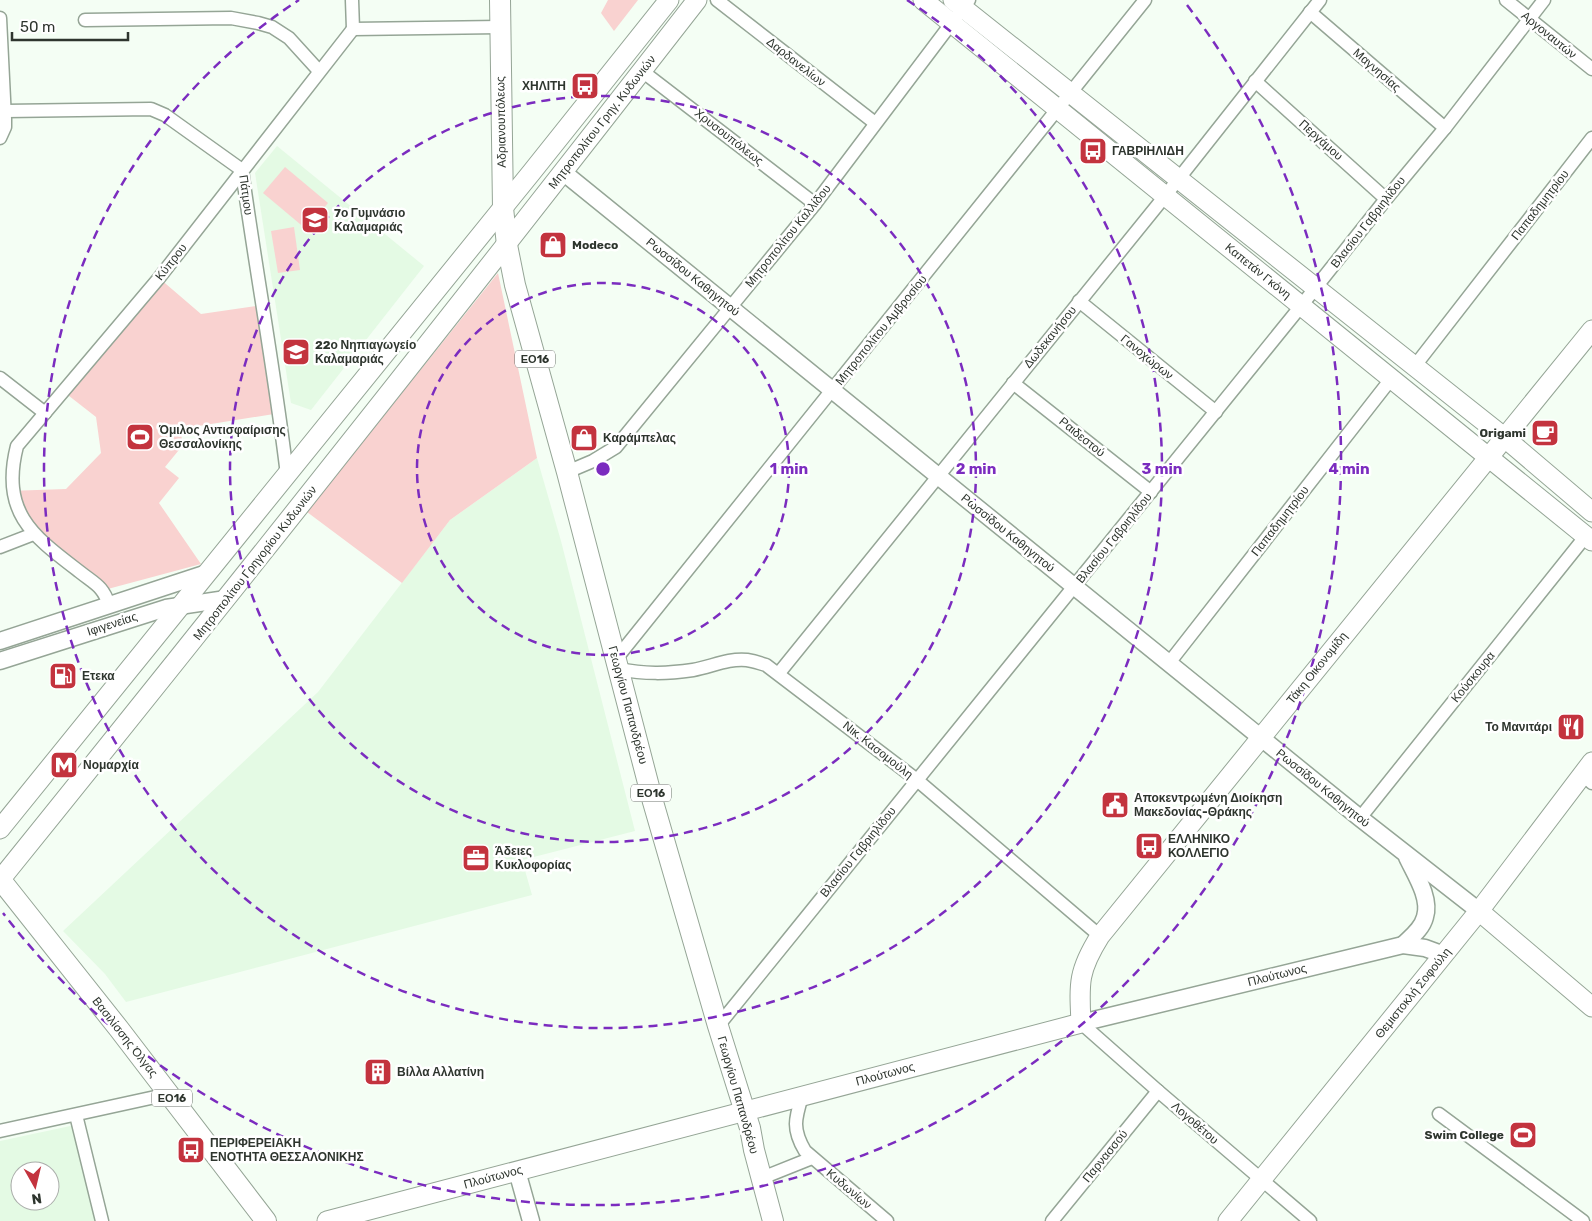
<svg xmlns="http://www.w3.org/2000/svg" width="1592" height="1221" font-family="Rubik,sans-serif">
  <rect width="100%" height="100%" fill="#f4fef4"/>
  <g fill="#e4fae4" fill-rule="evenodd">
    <path d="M277 146 424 266 311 410 291 403 255 173Z"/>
    <path d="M537 458 561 541 635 831 522 860 532 895 126 1002 105 974 63 931 318 692 450 520Z"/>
    <path d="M75 1125 99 1221H0V1141ZM20 1171H50V1201H20Z"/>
  </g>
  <g fill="#f9d2d0">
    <path d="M608 0H638L614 31 601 13Z"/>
    <path d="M285 167 328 203 306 229 263 193Z"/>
    <path d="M294 227 300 270 278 273 271 231Z"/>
    <path d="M498 273 537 458 450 520 402 583 307 512Z"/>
    <path d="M159 278 201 314 262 305 280 413 180 429 183 445 165 467 179 478 159 503 201 564 104 590 31 535 8 491 66 489 101 453 96 417 64 392Z"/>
  </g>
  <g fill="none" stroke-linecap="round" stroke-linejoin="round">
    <defs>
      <g id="minor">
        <path d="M352 0 353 29"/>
        <path d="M717 0 875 123"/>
        <path d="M1506 0 1592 69"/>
        <path d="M1310 12 1445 128"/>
        <path d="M0 18 5 119V127L0 138"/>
        <path d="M85 20 231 18 258 23 272 27 289 38 319 71"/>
        <path d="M353 29 500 27"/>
        <path d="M642 71 815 204"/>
        <path d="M1255 81 1386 199"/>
        <path d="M5 111 151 109 165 115 242 170C256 272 275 373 287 475"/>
        <path d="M1079 301 1216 412"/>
        <path d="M1414 367 1592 138"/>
        <path d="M0 378 45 413"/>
        <path d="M1013 383 1151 492"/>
        <path d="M567 472 593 461 616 447 815 204 969 0"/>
        <path d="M0 547 31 535"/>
        <path d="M109 605C103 586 95 584 80 572 33 536 0 513 17 446L159 278 353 29"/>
        <path d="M616 659 1145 0"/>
        <path d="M1169 663 1391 379"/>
        <path d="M618 669C645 674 666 674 693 670 711 667 728 658 747 660 753 661 760 663 766 665L917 780 1100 936"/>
        <path d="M779 673 1165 196 1320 0"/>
        <path d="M1582 774 1592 783"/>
        <path d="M1360 818 1585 537"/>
        <path d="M1081 1023 1158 1091 1310 1221"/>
        <path d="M718 1026 1301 306 1386 199 1445 128 1544 0"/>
        <path d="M802 1096C795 1119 792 1129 805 1151L887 1221"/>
        <path d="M1439 1114 1583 1221"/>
        <path d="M76 1115 102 1221"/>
        <path d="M0 1131 169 1094"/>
        <path d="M762 1178 812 1158"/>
        <path d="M1052 1221 1158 1091"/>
      </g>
      <g id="tertiary">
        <path d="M563 172 1360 818 1479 911"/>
        <path d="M0 641 207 573"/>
        <path d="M0 661 166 608 226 599"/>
        <path d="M1403 945C1411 937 1422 929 1425 917 1431 898 1415 874 1407 857"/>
        <path d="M1081 1023 1403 945 1425 948 1444 955"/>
        <path d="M517 1171 531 1221"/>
      </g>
      <g id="secondary">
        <path d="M923 0 1592 541"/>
        <path d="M953 0 1505 438 1592 512"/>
        <path d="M0 829 531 173 669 0"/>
        <path d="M0 880C235 589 467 296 697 0"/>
        <path d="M1479 911 1592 1007"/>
        <path d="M327 1221 1081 1023C1079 983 1078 971 1100 936L1592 330"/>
        <path d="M1228 1221 1479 911 1592 762"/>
      </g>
      <g id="primary">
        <path d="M500 0 503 208 507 245 515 285 567 472 653 802 718 1026 750 1128 754 1150 773 1221"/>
        <path d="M0 879 119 1029 266 1221"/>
      </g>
    </defs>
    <use href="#minor" stroke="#95a596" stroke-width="15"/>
    <use href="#tertiary" stroke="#95a596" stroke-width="19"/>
    <use href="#secondary" stroke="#95a596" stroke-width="21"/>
    <use href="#primary" stroke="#95a596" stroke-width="22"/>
    <use href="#minor" stroke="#fff" stroke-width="12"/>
    <use href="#tertiary" stroke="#fff" stroke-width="16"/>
    <use href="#secondary" stroke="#fff" stroke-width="19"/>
    <use href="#primary" stroke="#fff" stroke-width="20"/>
  </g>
  <g fill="none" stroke="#7b2cbf" stroke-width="2.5" stroke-dasharray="9 6">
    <circle cx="603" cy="469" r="186"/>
    <circle cx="603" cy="469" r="373"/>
    <path d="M907 0A559 559 0 1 1 299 0"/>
    <path d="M1187 5A746 746 0 1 1 3 913"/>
  </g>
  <defs>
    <symbol id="bus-square" viewBox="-11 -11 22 22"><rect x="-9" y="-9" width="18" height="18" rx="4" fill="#c3333e" stroke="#fff"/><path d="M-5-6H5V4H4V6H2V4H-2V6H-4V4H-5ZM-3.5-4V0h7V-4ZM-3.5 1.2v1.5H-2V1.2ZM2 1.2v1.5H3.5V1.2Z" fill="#fff"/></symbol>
    <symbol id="school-square" viewBox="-11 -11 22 22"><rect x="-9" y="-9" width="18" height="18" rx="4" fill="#c3333e" stroke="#fff"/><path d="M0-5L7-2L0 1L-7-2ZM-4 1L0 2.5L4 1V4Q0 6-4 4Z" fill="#fff"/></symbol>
    <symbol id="shop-square" viewBox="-11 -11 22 22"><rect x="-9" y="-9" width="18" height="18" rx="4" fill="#c3333e" stroke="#fff"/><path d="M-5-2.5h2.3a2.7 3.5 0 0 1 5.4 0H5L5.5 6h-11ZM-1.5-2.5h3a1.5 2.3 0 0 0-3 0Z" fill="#fff"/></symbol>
    <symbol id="cafe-square" viewBox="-11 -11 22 22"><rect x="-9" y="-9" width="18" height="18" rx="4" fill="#c3333e" stroke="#fff"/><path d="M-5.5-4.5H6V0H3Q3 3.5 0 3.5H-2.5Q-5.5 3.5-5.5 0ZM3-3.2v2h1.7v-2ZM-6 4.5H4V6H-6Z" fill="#fff"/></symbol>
    <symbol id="stadium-square" viewBox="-11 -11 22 22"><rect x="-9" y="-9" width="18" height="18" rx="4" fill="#c3333e" stroke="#fff"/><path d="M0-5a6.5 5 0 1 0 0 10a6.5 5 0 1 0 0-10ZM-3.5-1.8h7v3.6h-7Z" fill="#fff"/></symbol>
    <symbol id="fuel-square" viewBox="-11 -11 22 22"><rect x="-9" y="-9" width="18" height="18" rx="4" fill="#c3333e" stroke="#fff"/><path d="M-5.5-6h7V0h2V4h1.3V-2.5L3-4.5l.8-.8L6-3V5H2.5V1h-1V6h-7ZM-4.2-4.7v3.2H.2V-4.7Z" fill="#fff"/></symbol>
    <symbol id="restaurant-square" viewBox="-11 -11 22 22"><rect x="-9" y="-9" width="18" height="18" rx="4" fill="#c3333e" stroke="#fff"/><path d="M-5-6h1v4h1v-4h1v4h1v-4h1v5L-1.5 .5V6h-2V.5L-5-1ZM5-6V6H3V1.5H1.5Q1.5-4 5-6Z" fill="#fff"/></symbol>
    <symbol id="metro-square" viewBox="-11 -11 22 22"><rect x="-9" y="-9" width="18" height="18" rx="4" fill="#c3333e" stroke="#fff"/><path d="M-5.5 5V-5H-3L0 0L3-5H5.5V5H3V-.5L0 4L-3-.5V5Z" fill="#fff"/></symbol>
    <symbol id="civic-square" viewBox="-11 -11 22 22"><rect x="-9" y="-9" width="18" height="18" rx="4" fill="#c3333e" stroke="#fff"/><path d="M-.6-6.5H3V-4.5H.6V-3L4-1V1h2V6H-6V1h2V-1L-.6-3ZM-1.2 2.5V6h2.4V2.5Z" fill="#fff"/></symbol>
    <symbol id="office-square" viewBox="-11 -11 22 22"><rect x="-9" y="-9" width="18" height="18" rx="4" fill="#c3333e" stroke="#fff"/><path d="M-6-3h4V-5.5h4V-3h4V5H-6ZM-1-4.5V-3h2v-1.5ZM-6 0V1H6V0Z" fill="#fff"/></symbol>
    <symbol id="building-square" viewBox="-11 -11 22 22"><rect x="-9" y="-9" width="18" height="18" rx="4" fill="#c3333e" stroke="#fff"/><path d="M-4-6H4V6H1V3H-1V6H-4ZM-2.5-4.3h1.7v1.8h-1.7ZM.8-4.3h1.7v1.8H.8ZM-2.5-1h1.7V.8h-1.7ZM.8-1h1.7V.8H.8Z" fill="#fff"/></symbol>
  </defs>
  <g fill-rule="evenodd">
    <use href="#bus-square" x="569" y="70" width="32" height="32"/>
    <use href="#bus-square" x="1077" y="135" width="32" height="32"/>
    <use href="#school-square" x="299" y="204" width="32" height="32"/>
    <use href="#shop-square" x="537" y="229" width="32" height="32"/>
    <use href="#school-square" x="280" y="336" width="32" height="32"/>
    <use href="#cafe-square" x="1529" y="417" width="32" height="32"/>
    <use href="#stadium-square" x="124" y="421" width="32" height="32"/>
    <use href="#shop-square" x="568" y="422" width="32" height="32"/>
    <use href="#fuel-square" x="47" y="660" width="32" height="32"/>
    <use href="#restaurant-square" x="1555" y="711" width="32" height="32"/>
    <use href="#metro-square" x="48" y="749" width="32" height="32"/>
    <use href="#civic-square" x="1099" y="789" width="32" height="32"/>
    <use href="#bus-square" x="1133" y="830" width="32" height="32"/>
    <use href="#office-square" x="460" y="842" width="32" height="32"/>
    <use href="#building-square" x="362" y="1056" width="32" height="32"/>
    <use href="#stadium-square" x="1507" y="1119" width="32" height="32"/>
    <use href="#bus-square" x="175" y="1134" width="32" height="32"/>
  </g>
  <g text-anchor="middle" stroke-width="5" stroke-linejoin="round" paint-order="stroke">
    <g fill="#fff" stroke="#6d726d" stroke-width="1">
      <rect x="515" y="350.5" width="40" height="17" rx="4"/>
      <rect x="631" y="784.5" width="40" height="17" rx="4"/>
      <rect x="152" y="1089.5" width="40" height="17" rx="4"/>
    </g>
    <g font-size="11" font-weight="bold" fill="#2e352e">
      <text x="535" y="363">ΕΟ16</text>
      <text x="651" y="797">ΕΟ16</text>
      <text x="172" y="1102">ΕΟ16</text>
    </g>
    <g font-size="12" fill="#2e352e" stroke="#fff">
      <text transform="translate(1549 35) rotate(39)" y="4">Αργοναυτών</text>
      <text transform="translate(796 62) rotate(38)" y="4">Δαρδανελίων</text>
      <text transform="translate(1377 70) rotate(41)" y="4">Μαγνησίας</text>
      <text transform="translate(501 122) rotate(-91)" y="4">Αδριανουπόλεως</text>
      <text transform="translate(602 122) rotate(-52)" y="4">Μητροπολίτου Γρηγ. Κυδωνιών</text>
      <text transform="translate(729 137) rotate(38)" y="4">Χρυσουπόλεως</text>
      <text transform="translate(1321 140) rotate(42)" y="4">Περγάμου</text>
      <text transform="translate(246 195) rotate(82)" y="4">Πάτμου</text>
      <text transform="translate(1540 205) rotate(-52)" y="4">Παπαδημητρίου</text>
      <text transform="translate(1368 222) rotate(-52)" y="4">Βλασίου Γαβριηλίδου</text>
      <text transform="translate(788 236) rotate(-51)" y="4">Μητροπολίτου Καλλίδου</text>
      <text transform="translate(171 262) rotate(-52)" y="4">Κύπρου</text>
      <text transform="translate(1258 271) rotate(39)" y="4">Καπετάν Γκόνη</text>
      <text transform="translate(693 277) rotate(39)" y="4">Ρωσσίδου Καθηγητού</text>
      <text transform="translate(881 330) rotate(-51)" y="4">Μητροπολίτου Αμβροσίου</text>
      <text transform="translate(1050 337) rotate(-51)" y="4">Δωδεκανήσου</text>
      <text transform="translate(1147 357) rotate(39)" y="4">Γανοχώρων</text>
      <text transform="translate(1082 437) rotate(39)" y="4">Ραιδεστού</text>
      <text transform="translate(1280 521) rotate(-52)" y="4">Παπαδημητρίου</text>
      <text transform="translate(1008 533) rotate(39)" y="4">Ρωσσίδου Καθηγητού</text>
      <text transform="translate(1114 538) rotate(-51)" y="4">Βλασίου Γαβριηλίδου</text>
      <text transform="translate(255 563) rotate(-52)" y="4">Μητροπολίτου Γρηγορίου Κυδωνιών</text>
      <text transform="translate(112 624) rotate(-18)" y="4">Ιφιγενείας</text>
      <text transform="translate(1317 668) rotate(-51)" y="4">Τάκη Οικονομίδη</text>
      <text transform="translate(1473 677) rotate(-51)" y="4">Κούσκουρα</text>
      <text transform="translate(628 705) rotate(75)" y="4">Γεωργίου Παπανδρέου</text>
      <text transform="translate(878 750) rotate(38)" y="4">Νικ. Κασομούλη</text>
      <text transform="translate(1323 788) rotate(39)" y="4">Ρωσσίδου Καθηγητού</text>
      <text transform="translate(858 852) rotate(-51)" y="4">Βλασίου Γαβριηλίδου</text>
      <text transform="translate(1277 975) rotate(-14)" y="4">Πλούτωνος</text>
      <text transform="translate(1413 993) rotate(-51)" y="4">Θεμιστοκλή Σοφούλη</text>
      <text transform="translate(125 1037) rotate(52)" y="4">Βασιλίσσης Όλγας</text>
      <text transform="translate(885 1074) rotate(-15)" y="4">Πλούτωνος</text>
      <text transform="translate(738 1095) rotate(74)" y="4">Γεωργίου Παπανδρέου</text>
      <text transform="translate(1195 1123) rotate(41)" y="4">Λογοθέτου</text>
      <text transform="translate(1105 1156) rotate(-51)" y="4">Παρνασσού</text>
      <text transform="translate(493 1177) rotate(-15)" y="4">Πλούτωνος</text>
      <text transform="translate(849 1189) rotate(40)" y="4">Κυδωνίων</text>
    </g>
    <g font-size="12" font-weight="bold" fill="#2e352e" stroke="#fff" text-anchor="start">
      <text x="566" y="90" text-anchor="end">ΧΗΛΙΤΗ</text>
      <text x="1112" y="155">ΓΑΒΡΙΗΛΙΔΗ</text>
      <text x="334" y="217">7ο Γυμνάσιο<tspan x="334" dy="14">Καλαμαριάς</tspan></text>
      <text x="572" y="249">Modeco</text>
      <text x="315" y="349">22ο Νηπιαγωγείο<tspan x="315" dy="14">Καλαμαριάς</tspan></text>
      <text x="159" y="434">Όμιλος Αντισφαίρισης<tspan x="159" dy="14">Θεσσαλονίκης</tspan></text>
      <text x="1526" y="437" text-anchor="end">Origami</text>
      <text x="603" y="442">Καράμπελας</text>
      <text x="82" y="680">Ετεκα</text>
      <text x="1552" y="731" text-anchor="end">Το Μανιτάρι</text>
      <text x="83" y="769">Νομαρχία</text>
      <text x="1134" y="802">Αποκεντρωμένη Διοίκηση<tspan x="1134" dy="14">Μακεδονίας-Θράκης</tspan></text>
      <text x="1168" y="843">ΕΛΛΗΝΙΚΟ<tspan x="1168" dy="14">ΚΟΛΛΕΓΙΟ</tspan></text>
      <text x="495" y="855">Άδειες<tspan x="495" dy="14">Κυκλοφορίας</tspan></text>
      <text x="397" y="1076">Βίλλα Αλλατίνη</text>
      <text x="1504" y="1139" text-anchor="end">Swim College</text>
      <text x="210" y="1147">ΠΕΡΙΦΕΡΕΙΑΚΗ<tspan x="210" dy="14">ΕΝΟΤΗΤΑ ΘΕΣΣΑΛΟΝΙΚΗΣ</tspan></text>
    </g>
  </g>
  <circle cx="603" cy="469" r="8" fill="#7b2cbf" stroke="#fff" stroke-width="2.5"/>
  <g font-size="15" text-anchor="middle" font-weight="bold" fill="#7b2cbf" stroke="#fff" stroke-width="5" stroke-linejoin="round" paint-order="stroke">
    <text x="789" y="474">1 min</text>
    <text x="976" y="474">2 min</text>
    <text x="1162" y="474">3 min</text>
    <text x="1349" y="474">4 min</text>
  </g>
  <g transform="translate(35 1186) rotate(172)"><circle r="24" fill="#ffffff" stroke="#abaeab"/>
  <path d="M0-4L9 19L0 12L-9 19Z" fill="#c3333e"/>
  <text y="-8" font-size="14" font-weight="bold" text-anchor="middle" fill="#2e352e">N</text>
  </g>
  <path d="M12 32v8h116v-8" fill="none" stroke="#2e352e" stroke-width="2.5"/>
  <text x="20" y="32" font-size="15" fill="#2e352e" stroke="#ffffff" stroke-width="4" paint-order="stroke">50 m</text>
</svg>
